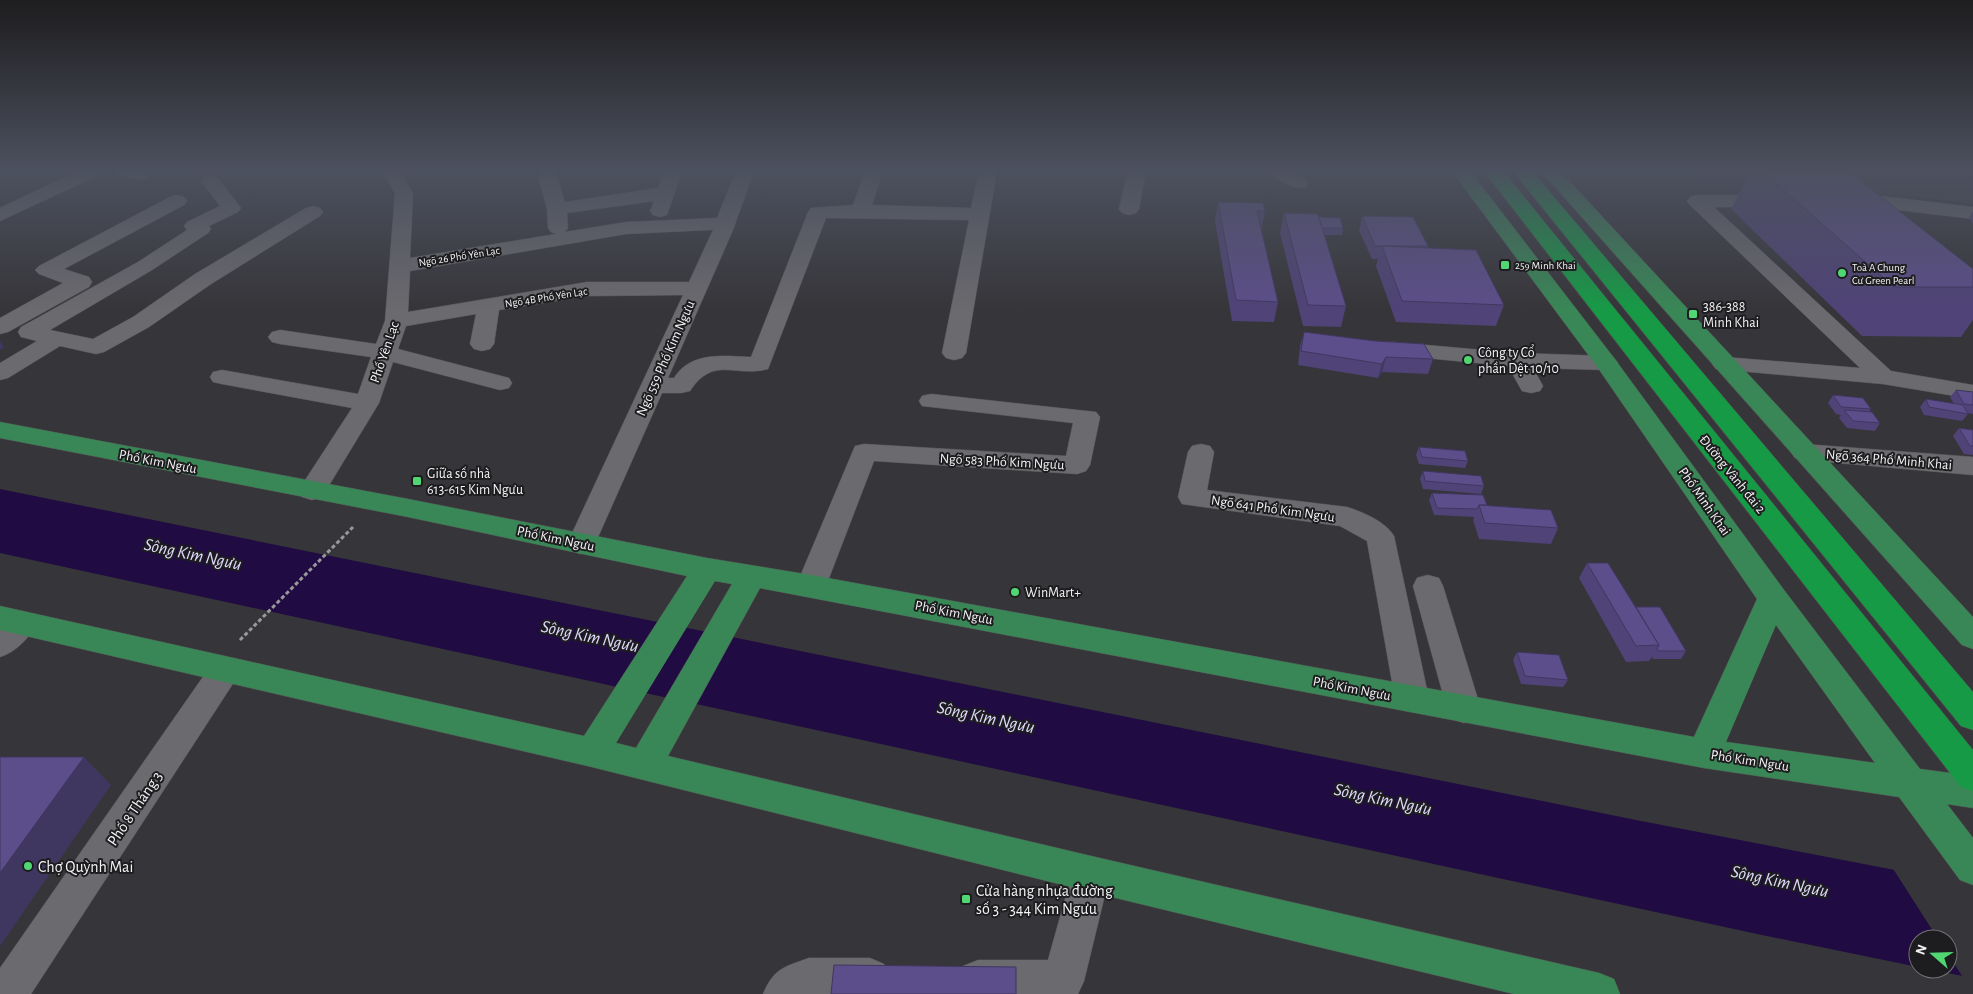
<svg xmlns="http://www.w3.org/2000/svg" width="1973" height="994" font-family="'Alegreya Sans',sans-serif">
  <rect width="100%" height="100%" fill="#363539"/>
  <path fill="#3e3c46" d="M1701 171H1973V204L1912 196 1711 185Z"/>
  <path fill="#200c42" d="M0 489 1636 820 1973 885V978L1927 969H1948V939H1918V967L1757 934 0 553Z"/>
  <path fill="#363539" d="M1892 867 1973 882V981L1964 979 1948 954V939H1938Z"/>
  <g fill="none" stroke-linecap="round" stroke-linejoin="round">
    <defs>
      <g id="minor">
        <path d="M78 171H102L99 175 0 221V208Z"/>
        <path d="M115 171H148L150 174 148 178 141 180 118 175Z"/>
        <path d="M382 171H400L413 193 410 258 556 234 551 232 548 228 547 209 537 171H555L565 202 658 188 664 171H682L667 215 660 217 653 215 650 211 654 201 567 213 568 228 565 232 626 222 717 218 736 171H754L733 230 668 378H674C691 351 723 356 751 357L808 212 811 208 853 205 865 171H883L872 205 971 208 979 171H997L966 353 962 358 954 360 946 358 942 353 969 220 826 218 768 369C734 378 714 355 690 391L681 393H662L595 544 591 551 581 554 571 551 567 544 683 295 587 296 499 310 494 344 490 349 482 351 474 349 470 344 476 314 406 326 398 349 509 378 512 383 509 388 500 390 393 362 379 403 322 497 312 500 302 497 298 491 352 408 222 384 213 382 210 377 213 372 222 370 358 394 371 357 280 344 272 342 268 337 272 332 280 330 376 344 385 321 395 193ZM713 230 689 282H587L408 312 410 271 626 234Z"/>
        <path d="M1128 171H1146L1139 209 1136 213 1129 215 1122 213 1119 209Z"/>
        <path d="M1270 171C1284 171 1299 170 1308 183L1306 187C1294 190 1277 181 1270 171Z"/>
        <path d="M210 175 217 177 238 204 241 208 238 212 209 226 211 229 208 233 152 270 50 330 93 339 133 317 195 274 306 208 313 206 320 208 323 212 320 216 211 284 149 327 104 352 96 354 60 346 8 378 0 380V363L37 341 21 337 18 332 21 327 138 262 187 230 184 226 187 222 220 206 201 181 203 177Z"/>
        <path d="M177 195 184 197 187 201 184 205 64 269 89 277 92 282 89 287 8 332 0 334V318L63 283 39 274 35 270 39 266 170 197Z"/>
        <path d="M1697 195H1773L1780 197 1783 201 1780 205 1773 207H1714L1891 371 1973 385V399L1883 384 1716 369 1712 364 1716 359 1724 357 1860 368 1690 205 1687 201 1690 197Z"/>
        <path d="M1851 196H1881L1973 207V219L1881 208 1844 206 1841 202 1844 198Z"/>
        <path d="M1392 342 1517 353 1606 356 1614 358 1618 363 1614 368 1606 370 1533 368 1543 386 1540 391 1531 393 1522 391 1508 366 1384 354 1380 349 1384 344Z"/>
        <path d="M931 394 1096 412 1100 417 1090 465 1086 471 1077 474 874 461 826 586 822 594 811 597 800 594 796 586 855 446 864 444 1066 456 1073 423 922 406 919 401 922 396Z"/>
        <path d="M1201 444 1210 446 1214 452 1207 490 1347 507C1363 512 1386 522 1394 536L1429 699 1424 708 1412 712 1400 708 1395 699 1367 541 1340 526 1182 504 1178 497 1188 452 1192 446Z"/>
        <path d="M1804 444 1973 457V475L1804 460 1795 458 1791 452 1795 446Z"/>
        <path d="M1428 575 1439 578 1443 586 1481 709 1476 719 1464 723 1452 719 1447 709 1413 586 1417 578Z"/>
        <path d="M22 611 33 615 38 623C29 638 16 652 0 657V625L11 615Z"/>
        <path d="M225 657 236 661 241 670 236 679 31 994H0V968L214 661Z"/>
        <path d="M1091 856 1104 862 1110 874 1084 981 1078 994H963L957 980 963 966 978 960H1048L1072 874 1078 862Z"/>
        <path d="M809 958H870L884 964 890 978 884 992 881 994H763C774 968 784 967 809 958Z"/>
      </g>
      <g id="major">
        <path d="M1452 171H1470L1614 358 1784 590 1920 769 1973 776V808L1947 804 1973 838V885L1960 880 1899 797 1704 768 760 588 668 756 1091 856 1599 973 1614 979 1620 994H1514L1091 892 592 767 0 630V606L584 736 687 576 408 517 0 438V422L408 499 707 558 811 575 1694 737 1757 599 1598 368ZM715 581 732 584 636 748 616 743ZM1776 625 1875 763 1726 742Z"/>
        <path d="M1541 171H1560L1973 617V649L1962 645Z"/>
      </g>
      <g id="highway">
        <path d="M1484 171H1503L1973 750V791L1961 787Z"/>
        <path d="M1513 171H1532L1973 692V730L1961 726Z"/>
      </g>
    </defs>
    <use href="#minor" stroke="#555557" stroke-width="1"/>
    <use href="#major" stroke="#555557" stroke-width="1"/>
    <use href="#highway" stroke="#555557" stroke-width="1"/>
    <path stroke="#99999c" stroke-width="3" stroke-dasharray="4 2.5" stroke-linecap="butt" d="M240 640 353 527"/>
    <use href="#minor" fill="#6b6a6e" fill-rule="evenodd"/>
    <use href="#major" fill="#398756" fill-rule="evenodd"/>
    <use href="#highway" fill="#179a46" fill-rule="evenodd"/>
  </g>
  <g fill="#4f4377">
    <path d="M1751 171H1848L1973 269V320L1961 337 1862 336 1731 209Z"/>
    <path d="M1218 202 1265 211 1261 230 1278 302 1274 322 1232 321 1215 221Z"/>
    <path d="M1973 211V224L1969 218Z"/>
    <path d="M1284 213 1319 217 1343 228 1342 235H1324L1346 306 1341 327 1303 326 1280 233Z"/>
    <path d="M1362 216 1428 246V248L1504 305 1496 326 1396 322 1376 266 1378 259H1372L1359 230Z"/>
    <path d="M1304 332 1433 359 1428 374 1382 372 1378 378 1298 365 1300 346Z"/>
    <path d="M1956 390 1973 392V414L1967 413 1968 414 1962 421 1924 415 1920 407 1926 399 1954 404 1950 397Z"/>
    <path d="M1833 395 1871 409 1869 412 1880 423 1875 431 1847 428 1839 418 1841 415 1836 414 1828 403Z"/>
    <path d="M1959 428 1973 430V455L1964 454 1953 436Z"/>
    <path d="M1419 447 1468 461 1465 468 1419 464 1416 455Z"/>
    <path d="M1423 471 1484 486 1481 494 1423 489 1420 479Z"/>
    <path d="M1432 493 1487 505 1558 528 1551 544 1479 539 1473 520 1474 517 1434 515 1429 500Z"/>
    <path d="M1587 563 1636 607 1686 651 1681 659H1653L1652 657 1649 661 1626 662 1579 578Z"/>
    <path d="M1517 652 1568 680 1563 687 1521 684 1513 660Z"/>
  </g>
  <g fill="#403761">
    <path d="M0 341 4 347 0 350Z"/>
    <path d="M1386 357 1382 372 1378 378 1382 364Z"/>
    <path d="M84 757 111 785 0 946V873Z"/>
  </g>
  <g fill="#5c4e8a" stroke="#403761">
    <path d="M1762 171H1848L1973 269V287H1894Z"/>
    <path d="M1218 202 1263 203 1265 211H1257L1278 302 1236 300Z"/>
    <path d="M1284 213 1318 214 1346 306 1308 305Z"/>
    <path d="M1362 216 1413 217 1428 246H1375Z"/>
    <path d="M1319 217 1340 218 1343 228H1322Z"/>
    <path d="M1382 246 1476 250 1504 305 1402 301Z"/>
    <path d="M1304 332 1375 341 1424 344 1433 359 1386 357 1382 364 1301 351Z"/>
    <path d="M1956 390 1973 392V405L1964 404Z"/>
    <path d="M1833 395 1863 398 1871 409 1841 407Z"/>
    <path d="M1926 399 1963 405 1968 414 1929 407Z"/>
    <path d="M1844 410 1872 412 1880 423 1853 421Z"/>
    <path d="M1959 428 1973 430V446H1970Z"/>
    <path d="M1419 447 1465 451 1468 461 1422 457Z"/>
    <path d="M1423 471 1481 476 1484 486 1425 481Z"/>
    <path d="M1432 493 1483 495 1487 505H1479L1477 509 1437 508Z"/>
    <path d="M1479 505 1551 510 1558 528 1485 523Z"/>
    <path d="M1587 563H1608L1659 645 1636 646Z"/>
    <path d="M1636 607H1660L1686 651H1658L1657 649 1659 645Z"/>
    <path d="M1517 652 1559 655 1568 680 1525 676Z"/>
    <path d="M0 757H84L0 873Z"/>
    <path d="M834 965 1016 967V994H831Z"/>
  </g>
  <linearGradient id="sky" x2="0" y2="1"><stop stop-color="#1e1d1f"/><stop offset="0.55" stop-color="#4c515f"/><stop offset="1" stop-color="#4c515f" stop-opacity="0"/></linearGradient>
  <rect width="1973" height="310" fill="url(#sky)"/>
  <g fill="#51d674" stroke="#1d1d1f" stroke-width="2">
    <rect x="1500" y="260" width="10" height="10" rx="2.5"/>
    <circle cx="1842" cy="273" r="5"/>
    <rect x="1688" y="309" width="10" height="10" rx="2.5"/>
    <circle cx="1468" cy="360" r="5"/>
    <rect x="412" y="476" width="10" height="10" rx="2.5"/>
    <circle cx="1015" cy="592" r="5"/>
    <circle cx="28" cy="866" r="5"/>
    <rect x="961" y="894" width="10" height="10" rx="2.5"/>
  </g>
  <g text-anchor="middle" stroke-width="4" stroke-linejoin="round" paint-order="stroke">
    <g font-size="11" fill="#f3f3f5" stroke="#1d1d1f">
      <text transform="translate(459 256) rotate(-9)" y="4">Ngõ 26 Phố Yên Lạc</text>
      <text transform="translate(546 297) rotate(-9)" y="4">Ngõ 4B Phố Yên Lạc</text>
    </g>
    <g font-size="11" fill="#f3f3f5" stroke="#1d1d1f" text-anchor="start">
      <text x="1515" y="269">259 Minh Khai</text>
      <text x="1852" y="271">Toà A Chung<tspan x="1852" dy="13">Cư Green Pearl</tspan></text>
    </g>
    <g font-size="14" fill="#f3f3f5" stroke="#1d1d1f" text-anchor="start">
      <text x="1703" y="311">386-388<tspan x="1703" dy="16">Minh Khai</tspan></text>
      <text x="1478" y="357">Công ty Cổ<tspan x="1478" dy="16">phần Dệt 10/10</tspan></text>
      <text x="427" y="478">Giữa số nhà<tspan x="427" dy="16">613-615 Kim Ngưu</tspan></text>
      <text x="1025" y="597">WinMart+</text>
    </g>
    <g font-size="14" fill="#f3f3f5" stroke="#1d1d1f">
      <text transform="translate(384 352) rotate(-71)" y="5">Phố Yên Lạc</text>
      <text transform="translate(665 358) rotate(-66)" y="5">Ngõ 559 Phố Kim Ngưu</text>
      <text transform="translate(1889 459) rotate(5)" y="5">Ngõ 364 Phố Minh Khai</text>
      <text transform="translate(158 461) rotate(11)" y="5">Phố Kim Ngưu</text>
      <text transform="translate(1002 461) rotate(3)" y="5">Ngõ 583 Phố Kim Ngưu</text>
      <text transform="translate(1733 474) rotate(51)" y="5">Đường Vành đai 2</text>
      <text transform="translate(1705 501) rotate(55)" y="5">Phố Minh Khai</text>
      <text transform="translate(1273 508) rotate(8)" y="5">Ngõ 641 Phố Kim Ngưu</text>
      <text transform="translate(556 538) rotate(12)" y="5">Phố Kim Ngưu</text>
      <text transform="translate(954 612) rotate(11)" y="5">Phố Kim Ngưu</text>
      <text transform="translate(1352 688) rotate(11)" y="5">Phố Kim Ngưu</text>
      <text transform="translate(1750 760) rotate(9)" y="5">Phố Kim Ngưu</text>
    </g>
    <g font-size="16" fill="#f3f3f5" stroke="#1d1d1f">
      <text transform="translate(134 808) rotate(-56)" y="6">Phố 8 Tháng 3</text>
    </g>
    <g font-size="16" fill="#f3f3f5" stroke="#1d1d1f" text-anchor="start">
      <text x="38" y="872">Chợ Quỳnh Mai</text>
      <text x="976" y="896">Cửa hàng nhựa đường<tspan x="976" dy="18">số 3 - 344 Kim Ngưu</tspan></text>
    </g>
    <g font-size="18" font-style="italic" fill="#e0dafe" stroke="#1d1d1f">
      <text transform="translate(193 554) rotate(12)" y="6">Sông Kim Ngưu</text>
      <text transform="translate(590 636) rotate(12)" y="6">Sông Kim Ngưu</text>
      <text transform="translate(986 717) rotate(12)" y="6">Sông Kim Ngưu</text>
      <text transform="translate(1383 799) rotate(12)" y="6">Sông Kim Ngưu</text>
      <text transform="translate(1780 881) rotate(12)" y="6">Sông Kim Ngưu</text>
    </g>
  </g>
  <g transform="translate(1933 954) rotate(290)"><circle r="24" fill="#1d1d1f" stroke="#737375"/>
  <path d="M0-4L9 19L0 12L-9 19Z" fill="#51d674"/>
  <text y="-8" font-size="14" font-weight="bold" text-anchor="middle" fill="#f3f3f5">N</text>
  </g>
</svg>
